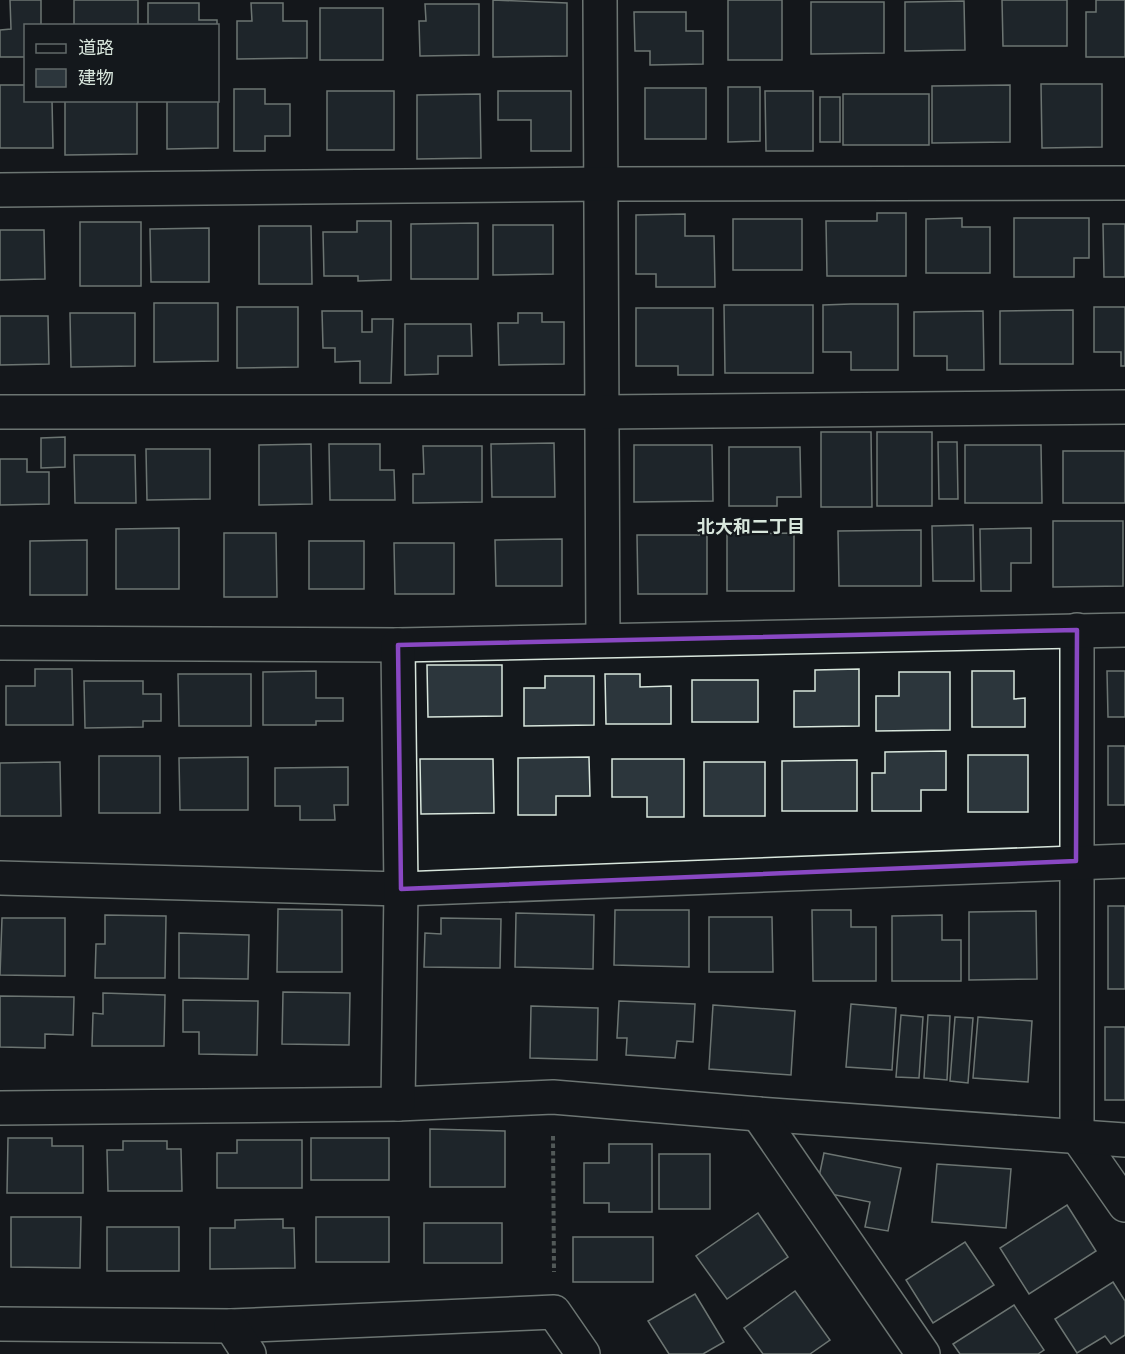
<svg xmlns="http://www.w3.org/2000/svg" width="1125" height="1354" font-family="'IBM Plex Sans','Noto Sans JP',sans-serif">
  <rect width="100%" height="100%" fill="#14181c"/>
  <g fill="#2c363c" stroke="#d8e6dc" stroke-width="1.5">
    <path d="M10 0H41V26H26V57H0V30L11 29Z"/>
    <rect x="74" y="0" width="64" height="26"/>
    <path d="M493 0 567 3V56L493 57Z"/>
    <rect x="728" y="0" width="54" height="60"/>
    <path d="M1002 0H1067V46H1003Z"/>
    <path d="M1096 0H1125V57H1086V12H1096Z"/>
    <path d="M964 1 965 50 905 51V2Z"/>
    <path d="M811 2H884V53L811 54Z"/>
    <path d="M148 3H199V20H217V26H148Z"/>
    <path d="M251 3H283V21H307V58L237 59V21H252Z"/>
    <path d="M425 4H479V55L420 56 419 21H426Z"/>
    <rect x="320" y="8" width="63" height="52"/>
    <path d="M634 12H686V31H703V64L650 65V51H635Z"/>
    <path d="M1041 84H1102V147L1042 148Z"/>
    <path d="M0 85H26V100H52L53 148H0Z"/>
    <path d="M1010 85V142L932 143V86Z"/>
    <path d="M728 87H760V141L728 142Z"/>
    <rect x="645" y="88" width="61" height="51"/>
    <path d="M234 89H265V104H290V136H265V151H234Z"/>
    <rect x="327" y="91" width="67" height="59"/>
    <path d="M498 91H571V151H531V120H498Z"/>
    <path d="M765 91H813V151H766Z"/>
    <path d="M480 94 481 158 417 159V95Z"/>
    <rect x="843" y="94" width="86" height="51"/>
    <rect x="820" y="97" width="20" height="45"/>
    <path d="M65 100H137V154L65 155Z"/>
    <path d="M167 100H218V148L167 149Z"/>
    <path d="M877 213H906V276H827L826 221H877Z"/>
    <path d="M685 214V236H714L715 287H656V274H636V215Z"/>
    <path d="M962 218V227H990V273H926V219Z"/>
    <path d="M1014 218H1089V258H1074V277H1014Z"/>
    <rect x="733" y="219" width="69" height="51"/>
    <path d="M357 221H391V280L358 281V276H324L323 232H357Z"/>
    <rect x="80" y="222" width="61" height="64"/>
    <path d="M478 223V279H411V224Z"/>
    <path d="M1103 224H1125V277H1104Z"/>
    <path d="M493 225H553V274L493 275Z"/>
    <path d="M259 226H311L312 284H259Z"/>
    <path d="M209 228V282H151L150 229Z"/>
    <path d="M0 230H44L45 279 0 280Z"/>
    <path d="M154 303H218V361L154 362Z"/>
    <path d="M851 304H898V370H851V352H823V305Z"/>
    <path d="M724 305H813V373H725Z"/>
    <path d="M237 307H298V367L237 368Z"/>
    <path d="M1094 307H1125V366H1121V352H1094Z"/>
    <path d="M636 308H713V375H678V366H636Z"/>
    <path d="M1073 310V364H1000V311Z"/>
    <path d="M322 311H362V332H372V319H393L391 383H360V361L335 362V348H323Z"/>
    <path d="M983 311 984 370H947V356H914V312Z"/>
    <path d="M70 313H135V366L71 367Z"/>
    <path d="M518 313H542V322H564V364L499 365 498 323H518Z"/>
    <path d="M0 316H48L49 364 0 365Z"/>
    <path d="M405 324H471L472 356H438V374L405 375Z"/>
    <path d="M821 432H871L872 507H821Z"/>
    <rect x="877" y="432" width="55" height="74"/>
    <path d="M65 437V467L41 468V438Z"/>
    <path d="M938 442H957L958 499H939Z"/>
    <path d="M554 443 555 497H492L491 444Z"/>
    <path d="M311 444 312 504 259 505V445Z"/>
    <path d="M329 444H380V470H394L395 500H330Z"/>
    <path d="M634 445H712L713 501 634 502Z"/>
    <path d="M965 445H1041L1042 503H965Z"/>
    <path d="M423 446H482V502L413 503V474H424Z"/>
    <path d="M729 447H800L801 497H777V506H729Z"/>
    <path d="M146 449H210V499L147 500Z"/>
    <rect x="1063" y="451" width="62" height="52"/>
    <path d="M74 455H135L136 503H75Z"/>
    <path d="M0 459H27V472H49V504L0 505Z"/>
    <path d="M1053 521H1123V586L1053 587Z"/>
    <path d="M973 525 974 581H933L932 526Z"/>
    <path d="M179 528V589H116V529Z"/>
    <path d="M1031 528V563H1011V591H981L980 529Z"/>
    <path d="M921 530V586H839L838 531Z"/>
    <path d="M224 533H276L277 597H224Z"/>
    <path d="M794 533V591H727V534Z"/>
    <path d="M637 535H707V594H638Z"/>
    <path d="M562 539V586H496L495 540Z"/>
    <path d="M87 540V595H30V541Z"/>
    <rect x="309" y="541" width="55" height="48"/>
    <path d="M394 543H454V594H395Z"/>
    <path d="M427 665H502V716L428 717Z"/>
    <path d="M35 669H72L73 725H6V686H35Z"/>
    <path d="M859 669V726L794 727V691H815V670Z"/>
    <path d="M316 671V698H343V721H316V725H263V672Z"/>
    <path d="M972 671H1014V699L1025 698V727H972Z"/>
    <path d="M1107 671H1125V717H1108Z"/>
    <path d="M899 672H950V730L876 731V696H899Z"/>
    <path d="M178 674H251V726H179Z"/>
    <path d="M605 674H640V687L671 686V724H606Z"/>
    <path d="M545 676H594V725L524 726V688H545Z"/>
    <rect x="692" y="680" width="66" height="42"/>
    <path d="M84 681H143V694H161V721H143V727L85 728Z"/>
    <rect x="1108" y="746" width="17" height="59"/>
    <path d="M946 751V790H921V811H872V773H885V752Z"/>
    <rect x="968" y="755" width="60" height="57"/>
    <rect x="99" y="756" width="61" height="57"/>
    <path d="M248 757V810H180L179 758Z"/>
    <path d="M589 757 590 796H556V815H518V758Z"/>
    <path d="M420 759H493L494 813 421 814Z"/>
    <path d="M612 759H684V817H647V797H612Z"/>
    <path d="M857 760V811H782V761Z"/>
    <path d="M60 762 61 816H0V763Z"/>
    <rect x="704" y="762" width="61" height="54"/>
    <path d="M348 767V805H334L335 820H300V806H275V768Z"/>
    <rect x="1108" y="906" width="17" height="83"/>
    <path d="M278 909 342 910V972H277Z"/>
    <path d="M615 910H689V967L614 965Z"/>
    <path d="M812 910H851V927H876V981H813Z"/>
    <path d="M1036 911 1037 979 969 980V912Z"/>
    <path d="M516 913 594 915 593 969 515 967Z"/>
    <path d="M105 915 166 916 165 978H95L96 944H105Z"/>
    <path d="M942 915V940H961V981H892V916Z"/>
    <path d="M709 917H772L773 972H709Z"/>
    <path d="M2 918H65V976L0 975Z"/>
    <path d="M441 918 501 919 500 968 424 967 425 933 441 934Z"/>
    <path d="M179 933 249 935 248 979 179 978Z"/>
    <path d="M283 992 350 993 349 1045 282 1044Z"/>
    <path d="M103 993 165 995 164 1046H92L93 1013 103 1014Z"/>
    <path d="M0 996 74 997 73 1035 45 1034V1048L0 1047Z"/>
    <path d="M183 1000 258 1001 257 1055 199 1054V1032H183Z"/>
    <path d="M619 1001 695 1004 693 1042 677 1041 675 1058 626 1055 627 1038H617Z"/>
    <path d="M851 1004 896 1008 892 1070 846 1067Z"/>
    <path d="M713 1005 795 1011 791 1075 709 1069Z"/>
    <path d="M531 1006 598 1008 597 1060 530 1058Z"/>
    <path d="M901 1015 923 1017 919 1078 896 1077Z"/>
    <path d="M928 1015 950 1016 947 1080 924 1078Z"/>
    <path d="M955 1017 973 1018 968 1083 950 1081Z"/>
    <path d="M978 1017 1032 1021 1028 1082 973 1078Z"/>
    <rect x="1105" y="1027" width="20" height="73"/>
    <path d="M430 1129 505 1131V1187H430Z"/>
    <path d="M8 1138H52V1146H83V1193H7Z"/>
    <rect x="311" y="1138" width="78" height="42"/>
    <path d="M237 1140H302V1188H217V1153H237Z"/>
    <path d="M123 1141H167V1149H181L182 1191H108L107 1150H123Z"/>
    <path d="M609 1144H652V1212H609V1203H584V1163H609Z"/>
    <path d="M824 1153 901 1168 888 1231 865 1227 870 1202 816 1191Z"/>
    <rect x="659" y="1154" width="51" height="55"/>
    <path d="M937 1164 1011 1169 1006 1228 932 1222Z"/>
    <path d="M1067 1205 1096 1251 1029 1294 1000 1248Z"/>
    <path d="M758 1213 788 1257 727 1299 696 1256Z"/>
    <path d="M11 1217H81L80 1268 11 1267Z"/>
    <rect x="316" y="1217" width="73" height="45"/>
    <path d="M283 1219V1228H294L295 1268 210 1269V1228H235V1220Z"/>
    <rect x="424" y="1223" width="78" height="40"/>
    <rect x="107" y="1227" width="72" height="44"/>
    <rect x="573" y="1237" width="80" height="45"/>
    <path d="M965 1242 994 1285 933 1323 906 1280Z"/>
    <path d="M1113 1282 1125 1301V1335L1111 1344 1105 1336 1077 1353 1055 1319Z"/>
    <path d="M795 1291 830 1340 810 1354H763L744 1328Z"/>
    <path d="M695 1294 724 1342 703 1354H669L648 1321Z"/>
    <path d="M1014 1305 1044 1350 1038 1354H960L953 1344Z"/>
  </g>
  <g fill="none" stroke-linecap="round" stroke-linejoin="round">
    <defs>
      <g id="minor">
        <path d="M600 0 603 640"/>
        <path d="M0 190 602 184 1125 183"/>
        <path d="M0 412H602L1125 407"/>
        <path d="M1077 630V1136L1125 1205"/>
        <path d="M0 643 398 645 1125 630"/>
        <path d="M0 878 401 889 1125 861"/>
        <path d="M398 1104 553 1097 758 1114 1125 1140"/>
        <path d="M0 1108 398 1104 401 889 398 645"/>
        <path d="M758 1114 923 1354"/>
        <path d="M0 1324 231 1326 554 1312 583 1354"/>
        <path d="M231 1326 249 1354"/>
      </g>
    </defs>
    <use href="#minor" stroke="#d8e6dc" stroke-width="36"/>
    <path stroke="#9da8a2" stroke-width="4" stroke-dasharray="4.5 3" stroke-linecap="butt" d="M553 1136 554 1272"/>
    <use href="#minor" stroke="#14181c" stroke-width="33"/>
  </g>
  <path d="M0 0H1125V1354H0ZM1077 630 1076 861 401 889 398 645Z" fill="#14181c" fill-opacity=".55" fill-rule="evenodd"/>
  <path fill="none" stroke="#8948c3" stroke-width="4.5" stroke-linejoin="round" d="M1077 630 1076 861 401 889 398 645Z"/>
  <g text-anchor="middle" stroke-width="4.5" stroke-linejoin="round" paint-order="stroke">
    <g font-size="18" font-weight="bold" fill="#d8e6dc" stroke="#14181c">
      <text x="751" y="533">北大和二丁目</text>
    </g>
  </g>
  <rect x="24" y="24" width="195" height="78" fill="#14181c" stroke="#626a69" stroke-width="1.5"/>
  <rect x="36" y="44" width="30" height="9" fill="#14181c" stroke="#626a69" stroke-width="1.5"/>
  <text x="78" y="54" font-size="18" fill="#d8e6dc">道路</text>
  <rect x="36" y="69" width="30" height="18" fill="#2c363c" stroke="#626a69" stroke-width="1.5"/>
  <text x="78" y="84" font-size="18" fill="#d8e6dc">建物</text>
</svg>
